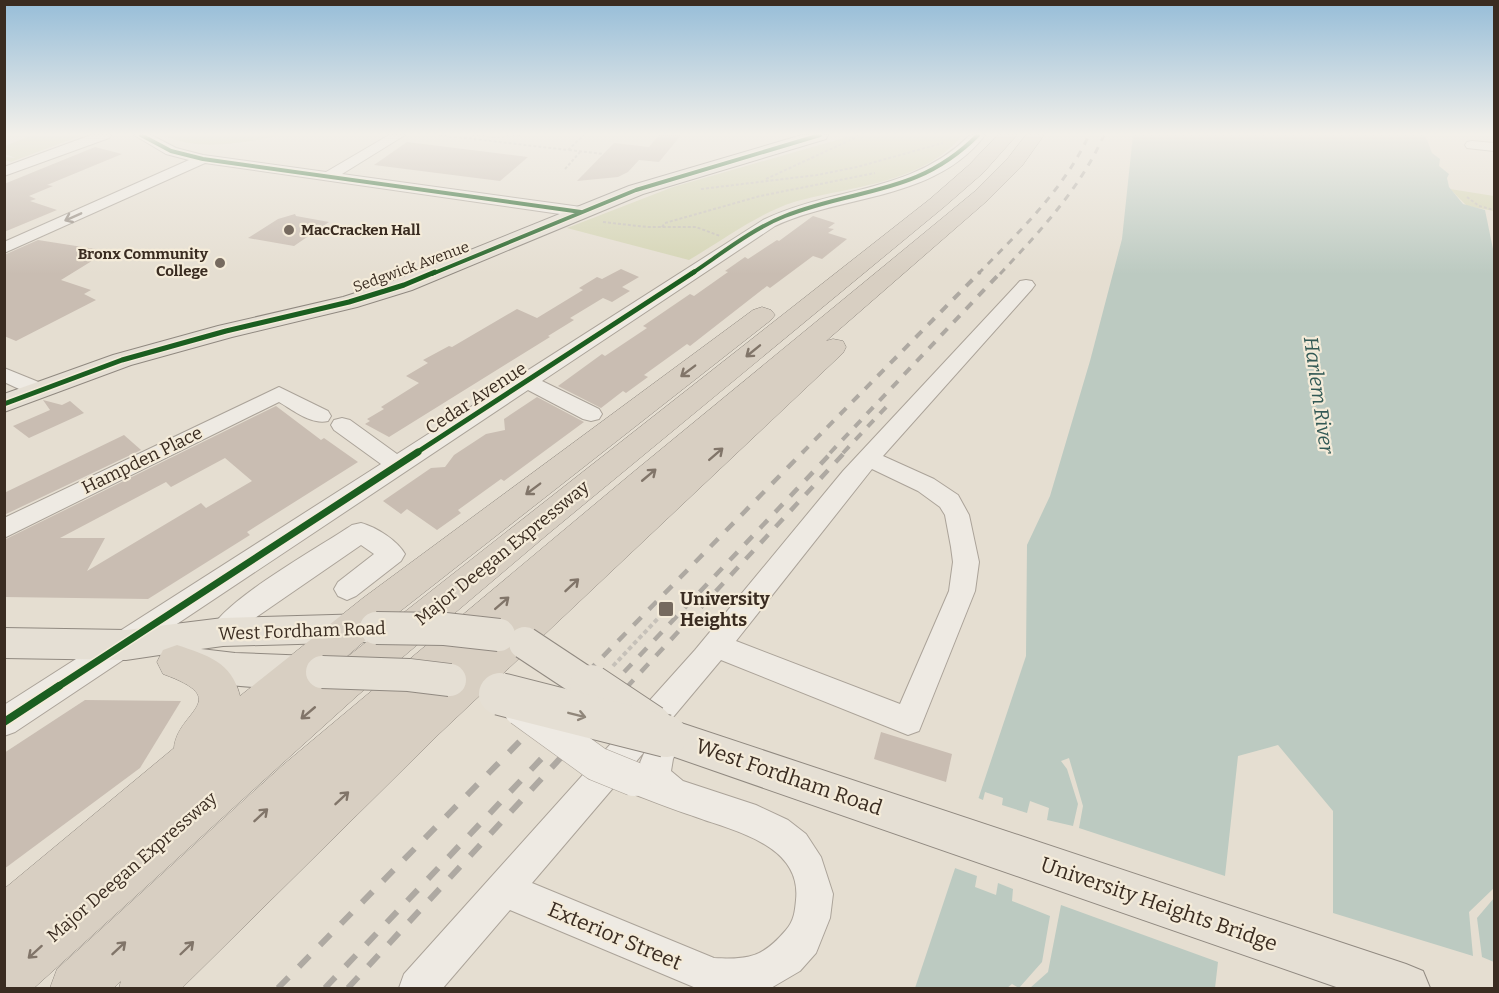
<svg xmlns="http://www.w3.org/2000/svg" width="1499" height="993" font-family="Bitter,serif">
  <rect width="100%" height="100%" fill="#e5ded1"/>
  <g fill="#d4d4b4">
    <path d="M33 135 38 136 83 135 11 162 5 160V157L16 158 5 154V146Z"/>
    <path d="M163 135H281C245 143 198 152 163 135Z"/>
    <path d="M854 135H963C922 184 851 186 794 202 757 214 723 240 689 260L567 228 673 187Z"/>
    <path d="M1450 189 1494 196V211L1467 206Z"/>
  </g>
  <path fill="#bccac1" d="M1133 135H1425L1432 153 1440 159 1439 166 1449 174 1447 178 1449 187 1463 204 1485 210 1494 254V988H915L1026 656 1027 545 1050 496 1090 361 1122 239Z"/>
  <path fill="#e5ded1" d="M1278 745 1333 811V913L1473 956 1469 912 1494 888V898L1477 918 1482 957 1494 962V988H1215L1218 962 1061 905 1048 972 1030 988H1007L1012 984 1019 988 1042 962 1050 916 1012 901 1013 889 998 883 996 895 975 887 977 876 952 867 976 797 983 800 985 792 1003 798 1002 805 1027 813 1030 801 1049 808 1047 820 1073 826 1078 804 1067 769 1061 761 1069 758 1083 806 1079 828 1225 876 1238 756Z"/>
  <g fill="#c9bdb2" fill-rule="evenodd">
    <path d="M659 135H681L659 162 639 160 628 172 618 177 577 181 614 143 649 147Z"/>
    <path d="M407 142 528 157 500 181 374 165Z"/>
    <path d="M95 147 122 154 47 185 53 186 29 196 36 199 30 201 57 210 4 232V184Z"/>
    <path d="M295 214 296 216 329 222 294 246 248 238 278 219Z"/>
    <path d="M813 216 835 223 828 228 834 229 828 233 847 239 822 259 813 256 770 288 767 286 690 346 687 344 644 375 648 377 626 393 623 391 601 408 558 386 602 354 605 356 647 328 643 326 690 294 694 296 728 272 725 271 745 257 748 259 777 240 779 241Z"/>
    <path d="M38 240 108 251 61 280 91 290 84 294 96 300 16 341 4 336V255Z"/>
    <path d="M621 269 639 277 622 287 630 291 612 302 603 298 570 318 574 320 548 336 550 337 389 437 365 424 370 421 367 419 384 409 381 407 419 383 406 376 428 363 423 360 449 346 452 347 517 309 537 318 583 290 579 288 597 277 602 279Z"/>
    <path d="M537 397 584 422 504 481 501 479 458 510 461 513 437 530 407 509 401 514 383 501 431 468 445 467 454 455 486 434 505 430 504 419Z"/>
    <path d="M43 400 62 405 70 401 84 413 29 438 13 426 50 410Z"/>
    <path d="M276 406 321 440 324 438 358 462 247 532 250 535 148 599 4 597V540ZM225 458 252 481 206 508 201 503 87 571 105 538H60L166 482 171 487Z"/>
    <path d="M124 435 141 450 4 515V493Z"/>
    <path d="M85 700 181 701 140 768 4 869V753Z"/>
    <path d="M881 732 952 754 946 782 874 759Z"/>
  </g>
  <g fill="none" stroke-linecap="round" stroke-linejoin="round">
    <defs>
      <g id="minor">
        <path d="M91 135H111L109 138 4 176V167Z"/>
        <path d="M134 135H151L176 148 203 155 326 172 389 135H405L342 174 581 207 589 212 581 217 205 163 4 253V242L189 160 166 154Z"/>
        <path d="M970 135H985C935 201 843 194 775 226L542 381 599 409 602 414 599 419 591 421 583 419 528 390 15 732 4 736V705L381 464 334 430 331 425 334 420 342 418 350 420 397 454 763 220C834 186 911 194 970 135Z"/>
        <path d="M1472 141 1494 143V151L1467 148 1465 145 1467 142Z"/>
        <path d="M1026 280 1032 281 1035 285 1032 289 883 456 934 479 958 495 969 515 979 562 975 591 919 731 908 735 721 660 669 722 679 726 684 736 673 759 671 771 683 781 756 805 788 820 806 834 821 857 833 894 830 918 816 953 800 971 771 988H696L510 910 443 988H399L404 974 695 650 843 471 1020 281ZM872 469 918 491 940 507 945 515 951 547 953 562 949 591 900 704 736 641ZM645 751 639 765 634 764ZM619 781 623 790C647 799 671 809 696 817 734 831 802 845 796 900 795 911 794 921 786 930 763 957 749 960 714 958L532 883Z"/>
        <path d="M4 368 46 385 49 390 46 395 39 396 32 395 4 382Z"/>
        <path d="M279 387 328 411 331 416 328 421C311 425 293 410 279 402L4 538V518Z"/>
        <path d="M361 523C376 527 397 540 405 554L401 561 356 596 347 600 338 596 334 589 338 582 374 554 361 545 255 618 233 640 223 644 213 640 209 632C225 599 318 548 352 525Z"/>
      </g>
      <g id="major">
        <path d="M802 135H828L826 139 643 194 412 290 357 307 232 337 131 365 4 412V394L113 355 218 326 343 297 396 280 629 186Z"/>
        <path d="M367 614 379 618 384 628 379 638 367 642 223 646 201 649 235 653 311 656 324 661 329 672 324 683C294 694 204 685 173 674L168 663 173 653 126 660 4 658V628L126 630 223 618Z"/>
        <path d="M666 718 1406 964 1423 971 1430 988H1339L666 754 652 749 647 736 652 723Z"/>
      </g>
      <g id="highway">
        <path d="M998 135H1017L983 173 944 207 548 534 358 695 34 988H4V889L174 748C177 711 235 700 163 674L157 662 163 650 177 645C207 655 232 662 240 696L363 598 753 310 762 307 771 310 775 315 771 320 389 620 332 669 930 199 969 165Z"/>
        <path d="M1026 135H1044L1022 166 988 200 826 341 833 339 843 341 846 347 843 353 439 734 182 988H119L121 981 114 988H50L57 969 283 765 631 474 974 192 1008 158Z"/>
      </g>
    </defs>
    <use href="#minor" stroke="#aba399" stroke-width="2"/>
    <use href="#major" stroke="#908980" stroke-width="2"/>
    <use href="#highway" stroke="#908980" stroke-width="1"/>
    <g stroke="#c6c1b9" stroke-width="2" stroke-dasharray="3 2" stroke-linecap="butt">
      <path d="M439 135 568 150 584 135"/>
      <path d="M472 135 496 137 520 135"/>
      <path d="M569 150 604 154"/>
      <path d="M565 169 580 152"/>
      <path d="M766 179 861 135"/>
      <path d="M701 189 817 175 857 167 943 143"/>
      <path d="M1467 197 1479 206 1494 210"/>
      <path d="M603 222 647 227H696L720 236"/>
      <path d="M662 227 665 223 760 196 875 173"/>
    </g>
    <path stroke="#c6c1b9" stroke-width="4" stroke-dasharray="4.5 3" stroke-linecap="butt" d="M613 666 664 612"/>
    <use href="#minor" fill="#eeeae3" fill-rule="evenodd"/>
    <use href="#major" fill="#e5dfd4" fill-rule="evenodd"/>
    <use href="#highway" fill="#d8cfc2" fill-rule="evenodd"/>
    <g stroke="#aea9a2" stroke-width="3" stroke-dasharray="7 7" stroke-linecap="butt">
      <path d="M978 274C1020 231 1064 189 1089 135"/>
      <path d="M1000 274C1040 231 1080 189 1104 135"/>
    </g>
    <g stroke="#aea9a2" stroke-width="4" stroke-dasharray="9 9" stroke-linecap="butt">
      <path d="M802 453 980 272"/>
      <path d="M830 453 1001 272"/>
      <path d="M843 453 888 405"/>
    </g>
    <g stroke="#aea9a2" stroke-width="4.5" stroke-dasharray="11 11" stroke-linecap="butt">
      <path d="M572 688 803 452"/>
      <path d="M609 688 832 452"/>
      <path d="M626 688 845 452"/>
    </g>
    <g stroke="#aea9a2" stroke-width="6" stroke-dasharray="15 15" stroke-linecap="butt">
      <path d="M278 988 574 686"/>
      <path d="M325 988 610 686"/>
      <path d="M348 988 627 686"/>
    </g>
    <defs>
      <path id="minor-bridge" d="M521 709 597 764 634 779"/>
      <g id="major-bridge-far1">
        <path d="M376 628 445 629 499 635"/>
        <path d="M525 643 593 688"/>
        <path d="M322 672 409 675 450 680"/>
      </g>
      <g id="major-bridge">
        <path d="M591 686 651 726"/>
        <path d="M500 694 666 736"/>
      </g>
    </defs>
    <use href="#minor-bridge" stroke="#aba399" stroke-width="35" stroke-linecap="butt"/>
    <use href="#major-bridge-far1" stroke="#908980" stroke-width="34" stroke-linecap="butt"/>
    <use href="#major-bridge" stroke="#908980" stroke-width="44" stroke-linecap="butt"/>
    <use href="#minor-bridge" stroke="#eeeae3" stroke-width="34"/>
    <use href="#major-bridge-far1" stroke="#e5dfd4" stroke-width="32"/>
    <use href="#major-bridge" stroke="#e5dfd4" stroke-width="42"/>
    <defs>
      <g id="cycleway-far3">
        <path d="M141 135 171 151 203 159 581 212"/>
        <path d="M432 274 636 190 820 135"/>
        <path d="M691 274C721 254 752 229 785 216 858 187 917 196 978 135"/>
      </g>
      <g id="cycleway-far2">
        <path d="M4 404 122 360 226 331 349 302 404 285 435 272"/>
        <path d="M416 453 694 272"/>
      </g>
      <path id="cycleway-far1" d="M56 688 418 452"/>
      <path id="cycleway" d="M4 722 59 686"/>
    </defs>
    <use href="#cycleway-far3" stroke="#f4ebd9" stroke-width="6"/>
    <use href="#cycleway-far2" stroke="#f4ebd9" stroke-width="8"/>
    <use href="#cycleway-far1" stroke="#f4ebd9" stroke-width="10"/>
    <use href="#cycleway" stroke="#f4ebd9" stroke-width="12"/>
    <use href="#cycleway-far3" stroke="#1b5e20" stroke-width="4"/>
    <use href="#cycleway-far2" stroke="#1b5e20" stroke-width="5"/>
    <use href="#cycleway-far1" stroke="#1b5e20" stroke-width="7"/>
    <use href="#cycleway" stroke="#1b5e20" stroke-width="8"/>
  </g>
  <defs><path id="oneway-shaft" d="M-6 0H5M1.5-3L5.5 0L1.5 3" fill="none" stroke-width="1.6" stroke-linecap="round" stroke-linejoin="round" transform="scale(1.5)"/></defs>
  <use stroke="#948b82" href="#oneway-shaft" transform="translate(73 217) rotate(156)"/>
  <g stroke="#817569">
    <use href="#oneway-shaft" transform="translate(753 351) rotate(141)"/>
    <use href="#oneway-shaft" transform="translate(688 371) rotate(143)"/>
    <use href="#oneway-shaft" transform="translate(716 454) rotate(-41)"/>
    <use href="#oneway-shaft" transform="translate(649 475) rotate(-40)"/>
    <use href="#oneway-shaft" transform="translate(533 489) rotate(143)"/>
    <use href="#oneway-shaft" transform="translate(572 585) rotate(-43)"/>
    <use href="#oneway-shaft" transform="translate(502 603) rotate(-41)"/>
    <use href="#oneway-shaft" transform="translate(308 713) rotate(140)"/>
    <use href="#oneway-shaft" transform="translate(342 798) rotate(-43)"/>
    <use href="#oneway-shaft" transform="translate(261 815) rotate(-43)"/>
    <use href="#oneway-shaft" transform="translate(119 948) rotate(-43)"/>
    <use href="#oneway-shaft" transform="translate(187 948) rotate(-44)"/>
    <use href="#oneway-shaft" transform="translate(35 952) rotate(138)"/>
  </g>
  <use stroke="#90867a" href="#oneway-shaft" transform="translate(577 715) rotate(14)"/>
  <linearGradient id="sky" x2="0" y2="1"><stop stop-color="#96bdd8"/><stop offset="0.49" stop-color="#f3f0ea"/><stop offset="1" stop-color="#f3f0ea" stop-opacity="0"/></linearGradient>
  <rect width="1499" height="274" fill="url(#sky)"/>
  <g fill="#766a5f" stroke="#f4ebd9" stroke-width="2">
    <circle cx="289" cy="230" r="6"/>
    <circle cx="220" cy="263" r="6"/>
    <rect x="658" y="601" width="16" height="16" rx="3"/>
  </g>
  <g text-anchor="middle" stroke-width="4.5" stroke-linejoin="round" paint-order="stroke">
    <g font-size="15" font-weight="bold" fill="#3a2c21" stroke="#f4ebd9" text-anchor="start">
      <text x="301" y="235">MacCracken Hall</text>
      <text x="208" y="259" text-anchor="end">Bronx Community<tspan x="208" dy="17">College</tspan></text>
    </g>
    <g font-size="15" fill="#3a2c21" stroke="#f4ebd9">
      <text transform="translate(411 267) rotate(-20)" y="5">Sedgwick Avenue</text>
    </g>
    <g font-size="18" fill="#3a2c21" stroke="#f4ebd9">
      <text transform="translate(476 398) rotate(-33)" y="6">Cedar Avenue</text>
      <text transform="translate(142 460) rotate(-26)" y="6">Hampden Place</text>
      <text transform="translate(502 553) rotate(-39)" y="6">Major Deegan Expressway</text>
      <text transform="translate(302 631) rotate(-2)" y="6">West Fordham Road</text>
      <text transform="translate(132 867) rotate(-41)" y="6">Major Deegan Expressway</text>
    </g>
    <g font-size="18" font-weight="bold" fill="#3a2c21" stroke="#f4ebd9" text-anchor="start">
      <text x="680" y="605">University<tspan x="680" dy="21">Heights</tspan></text>
    </g>
    <g font-size="20" font-style="italic" fill="#325955" stroke="#f4ebd9">
      <text transform="translate(1319 395) rotate(82)" y="7">Harlem River</text>
    </g>
    <g font-size="21" fill="#3a2c21" stroke="#f4ebd9">
      <text transform="translate(789 777) rotate(19)" y="7">West Fordham Road</text>
      <text transform="translate(1159 904) rotate(19)" y="7">University Heights Bridge</text>
      <text transform="translate(615 936) rotate(23)" y="7">Exterior Street</text>
    </g>
  </g>
  <rect width="1499" height="993" fill="none" stroke="#3a2c21" stroke-width="12"/>
</svg>
